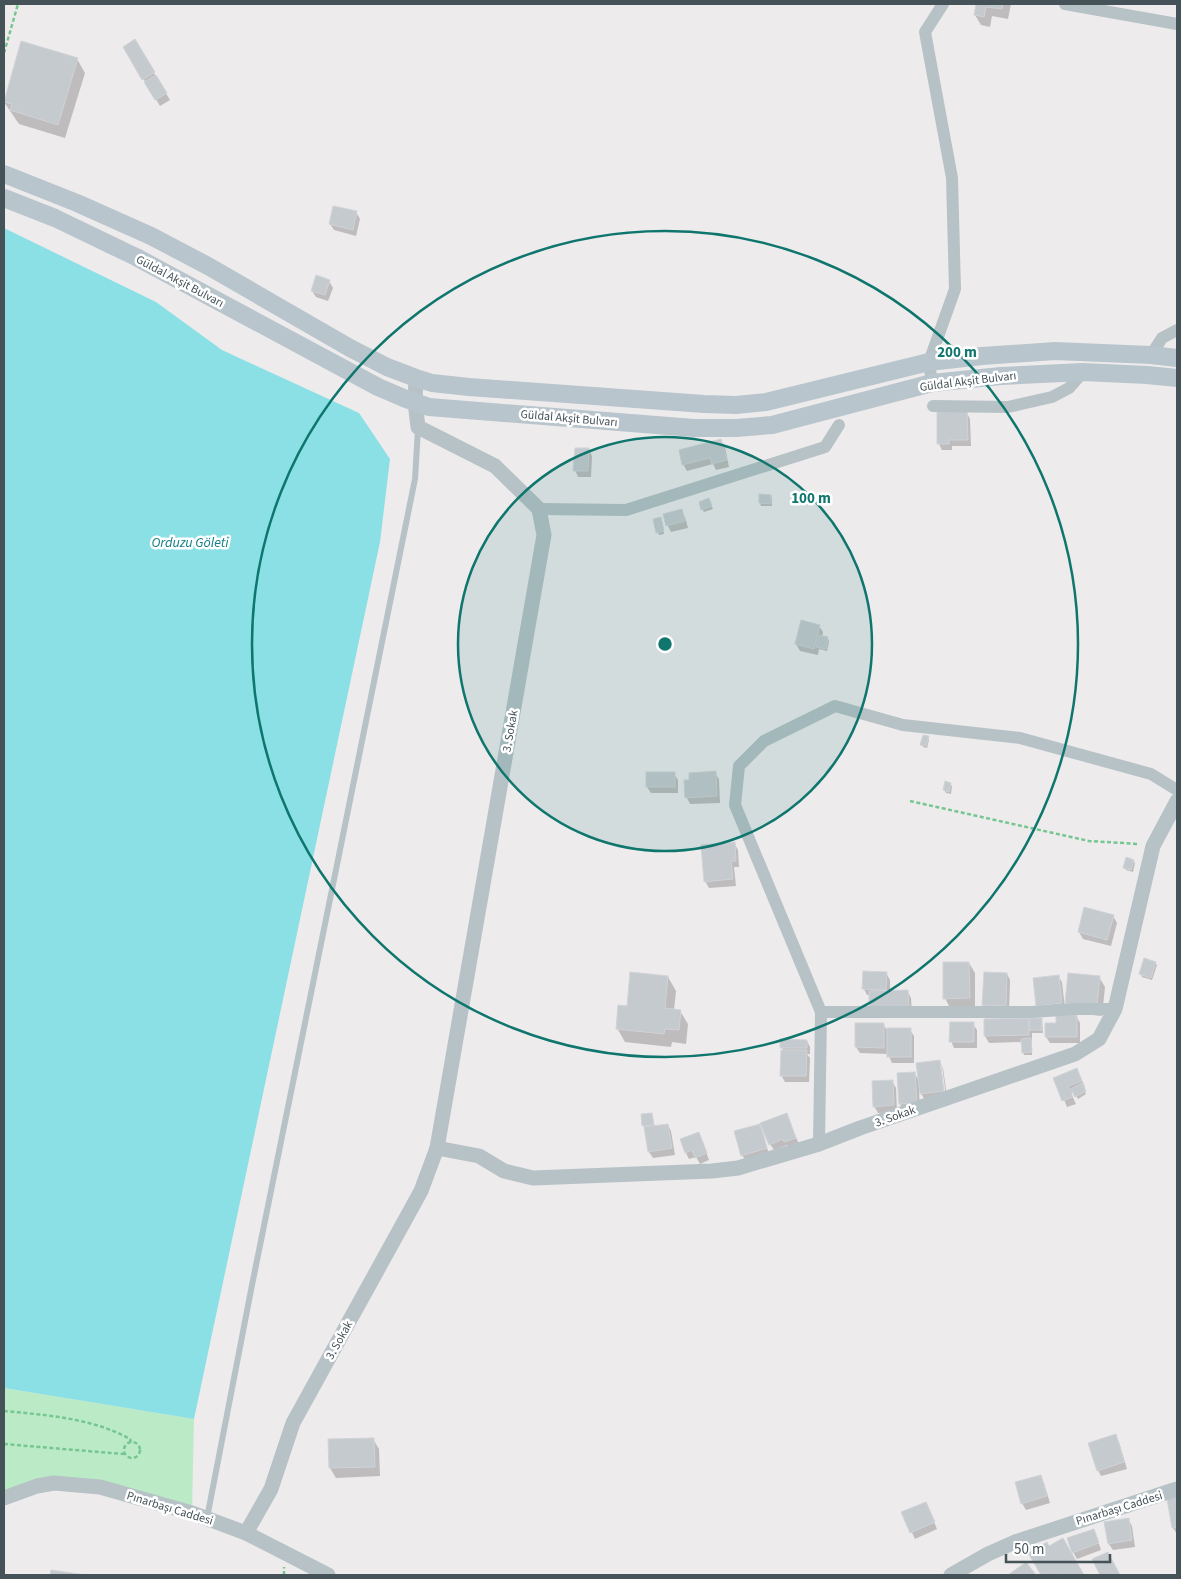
<svg xmlns="http://www.w3.org/2000/svg" width="1181" height="1579" font-family="'Source Sans 3',sans-serif">
  <rect width="100%" height="100%" fill="#eeebec"/>
  <path fill="#bbebc6" d="M4 1388 194 1419 192 1513 72 1484 4 1498Z"/>
  <path fill="#8ae0e5" d="M4 228 156 302 222 350 359 413 390 459 380 542 194 1419 4 1388Z"/>
  <g fill="#0003" fill-rule="evenodd">
    <path d="M977 4H1011L1008 19 992 16 990 27 981 25 975 15Z"/>
    <path d="M135 41 170 100 160 106 124 47Z"/>
    <path d="M22 42 77 59 85 73 65 138 19 124 4 102Z"/>
    <path d="M356 212 360 219 356 236 334 230 330 224Z"/>
    <path d="M329 281 333 288 328 301 316 297 312 291Z"/>
    <path d="M967 413 970 419 971 446H952V450H942L939 444Z"/>
    <path d="M721 441 725 447 729 467 716 470 713 464 687 471 683 464Z"/>
    <path d="M589 449 592 456 591 477H578L575 470Z"/>
    <path d="M771 496 772 499V506H761L760 503Z"/>
    <path d="M710 502 713 509 704 512 702 509Z"/>
    <path d="M681 511 685 517 688 528 671 532 668 526 665 515Z"/>
    <path d="M662 521 664 534 659 535 658 533Z"/>
    <path d="M819 626 823 632 822 637 828 639 829 641 827 651 819 649 818 655 800 651 796 644Z"/>
    <path d="M928 737 929 740 927 748 923 747 922 744Z"/>
    <path d="M715 773 719 779 720 803 690 804 687 798Z"/>
    <path d="M674 774 678 780V793H651L647 787Z"/>
    <path d="M950 784 952 786 951 794 946 793 944 790Z"/>
    <path d="M734 843 738 850 739 867H734L736 886 709 888 705 881Z"/>
    <path d="M1133 861 1135 863 1133 872 1126 870 1125 867Z"/>
    <path d="M1085 909 1113 916 1117 923 1111 946 1083 939 1079 932Z"/>
    <path d="M969 963 975 973V1008H950L945 998Z"/>
    <path d="M1155 963 1157 965 1152 980 1142 977 1141 974Z"/>
    <path d="M886 973 890 980V992H908L911 998 912 1015 870 995H867L864 989Z"/>
    <path d="M1007 974 1010 980 1009 1012 987 1011 983 1005Z"/>
    <path d="M1058 976 1062 982 1065 1009 1041 1012Z"/>
    <path d="M668 977 676 991 674 1010 680 1011 688 1024 686 1044 672 1042 671 1047 625 1042 617 1028 628 1008Z"/>
    <path d="M1099 977 1105 987 1102 1016 1072 1013 1066 1003Z"/>
    <path d="M1076 1016 1080 1023V1043H1050L1046 1037 1058 1024Z"/>
    <path d="M1041 1019 1042 1022 1043 1033H1032V1055H1024L1023 1052 1022 1042 989 1043 985 1036V1021Z"/>
    <path d="M883 1024 887 1030H910L914 1036V1063H892L888 1054 860 1053 856 1047Z"/>
    <path d="M973 1024 977 1030V1048H954L951 1041Z"/>
    <path d="M807 1041 810 1047V1054H807L810 1058 809 1082H785L781 1075 784 1051 782 1048Z"/>
    <path d="M939 1061 943 1068 947 1097 925 1100 919 1090 920 1109 904 1110 900 1104 914 1073 920 1082ZM939 1066H942L946 1097H944Z"/>
    <path d="M1077 1070 1085 1087 1083 1088 1086 1094 1078 1099 1074 1092 1071 1093 1076 1104 1067 1107 1055 1078Z"/>
    <path d="M892 1081 896 1088 897 1112 878 1113 874 1106Z"/>
    <path d="M651 1114 654 1127 668 1125 671 1131 675 1155 653 1158 649 1152 642 1115Z"/>
    <path d="M786 1114 799 1144 789 1148 787 1145 774 1150 770 1144Z"/>
    <path d="M759 1126 763 1132 769 1155 746 1161 742 1155Z"/>
    <path d="M702 1140 709 1160 700 1164 696 1157 689 1159 686 1153Z"/>
    <path d="M1116 1436 1119 1442 1127 1469 1101 1476 1098 1470Z"/>
    <path d="M373 1439 379 1449 380 1476 336 1478 330 1468Z"/>
    <path d="M1041 1476 1044 1483 1050 1503 1026 1510 1022 1503Z"/>
    <path d="M1177 1499V1534L1173 1528 1169 1500Z"/>
    <path d="M929 1510 937 1529 915 1539 903 1513Z"/>
    <path d="M1128 1519 1132 1526 1135 1547 1113 1550 1109 1544Z"/>
    <path d="M1097 1537 1101 1550 1077 1559 1073 1552Z"/>
    <path d="M1063 1540 1083 1575H1042L1030 1554 1049 1548Z"/>
  </g>
  <g fill="#c5cace" stroke="#d0d3d7">
    <path d="M976 4H1003L1002 9 986 7 984 17 974 15Z"/>
    <path d="M135 39 155 72 142 80 123 47Z"/>
    <path d="M21 41 78 58 58 125 10 110 12 104 4 102Z"/>
    <path d="M156 75 167 93 155 100 144 82Z"/>
    <path d="M333 206 357 211 353 230 329 224Z"/>
    <path d="M316 275 330 280 325 295 311 291Z"/>
    <path d="M967 411 968 440H949V444H937V412Z"/>
    <path d="M721 439 727 460 712 464 710 458 682 465 679 450Z"/>
    <path d="M575 448H589L588 471H573Z"/>
    <path d="M759 494 771 495V504L759 503Z"/>
    <path d="M709 498 712 506 701 510 699 502Z"/>
    <path d="M682 509 685 521 666 526 663 514Z"/>
    <path d="M661 517 664 531 656 533 653 519Z"/>
    <path d="M801 620 820 625 814 649 795 644Z"/>
    <path d="M819 635 828 637 826 649 816 647Z"/>
    <path d="M923 735 929 736 926 746 920 745Z"/>
    <path d="M716 771 717 796 685 798 684 780H689V773Z"/>
    <rect x="646" y="772" width="29" height="15"/>
    <path d="M945 781 951 783 949 792 943 790Z"/>
    <path d="M735 842 736 861H731L733 879 704 882 701 845Z"/>
    <path d="M1126 857 1134 860 1131 870 1123 868Z"/>
    <path d="M1084 907 1114 915 1107 940 1078 932Z"/>
    <path d="M1144 958 1156 962 1151 978 1139 974Z"/>
    <path d="M943 962H969L970 998 943 999Z"/>
    <path d="M863 971 887 972 886 990 862 989Z"/>
    <path d="M630 972 668 976 665 1008 681 1010 679 1030 665 1029 664 1034 616 1029 618 1005 627 1006Z"/>
    <path d="M984 972 1007 973 1006 1006 982 1005Z"/>
    <path d="M1068 973 1100 976 1097 1006 1065 1003Z"/>
    <path d="M1059 975 1062 1003 1036 1006 1033 978Z"/>
    <path d="M908 990 909 1009 869 1010V991Z"/>
    <path d="M1056 1015H1077V1037H1045V1023H1056Z"/>
    <rect x="1029" y="1018" width="13" height="12"/>
    <path d="M1029 1018V1035L984 1036V1019Z"/>
    <path d="M950 1022H974V1042H949Z"/>
    <path d="M855 1023H884V1048L855 1047Z"/>
    <rect x="887" y="1028" width="24" height="29"/>
    <path d="M1031 1038 1032 1052 1022 1053 1021 1039Z"/>
    <path d="M780 1039 807 1040V1048H780Z"/>
    <path d="M781 1050H807L806 1076H780Z"/>
    <path d="M940 1060 944 1091 920 1094 916 1063Z"/>
    <path d="M1077 1068 1082 1081 1068 1086 1073 1097 1062 1101 1053 1078Z"/>
    <path d="M915 1072 917 1103 899 1104 897 1073Z"/>
    <path d="M893 1080 894 1105 873 1107 872 1081Z"/>
    <path d="M1082 1083 1086 1091 1075 1097 1071 1089Z"/>
    <path d="M652 1113 654 1125 642 1126 641 1114Z"/>
    <path d="M787 1113 796 1138 784 1142 783 1139 769 1145 760 1123Z"/>
    <path d="M668 1124 672 1148 648 1152 644 1127Z"/>
    <path d="M760 1124 767 1148 741 1156 734 1131Z"/>
    <path d="M699 1132 707 1153 695 1158 692 1150 685 1153 680 1139Z"/>
    <path d="M1116 1434 1124 1462 1097 1471 1088 1443Z"/>
    <path d="M374 1438 375 1467 329 1468 328 1439Z"/>
    <path d="M1041 1475 1047 1496 1021 1504 1015 1482Z"/>
    <path d="M1177 1497V1527L1172 1528 1167 1499Z"/>
    <path d="M926 1502 935 1522 910 1533 901 1512Z"/>
    <path d="M1129 1518 1132 1540 1108 1544 1104 1522Z"/>
    <path d="M1094 1529 1099 1543 1072 1553 1067 1538Z"/>
    <path d="M1063 1538 1084 1575H1058L1056 1572 1051 1575H1041L1028 1553 1047 1542 1049 1546Z"/>
    <path d="M1108 1552 1120 1575H1100L1092 1559Z"/>
    <path d="M1026 1562 1036 1575H1008Z"/>
    <path d="M51 1570 85 1575H50Z"/>
  </g>
  <g fill="none" stroke-linecap="round" stroke-linejoin="round">
    <g stroke="#76c692" stroke-width="2.5" stroke-dasharray="4 2.5" stroke-linecap="butt">
      <path d="M4 53 18 4"/>
      <path d="M910 801 1089 841 1139 844"/>
      <path d="M4 1411C46 1415 92 1418 130 1439L131 1442"/>
      <circle cx="132" cy="1450" r="8"/>
      <path d="M4 1444 123 1454 125 1453"/>
      <path d="M284 1575V1567"/>
    </g>
    <path stroke="#b7c2c7" stroke-width="6" d="M207 1518 252 1285 415 479 418 429"/>
    <g stroke="#b7c2c7" stroke-width="12">
      <path d="M1065 4 1177 24"/>
      <path d="M1151 355 1162 338 1177 330"/>
      <path d="M932 383 929 362 955 289 952 178 925 32 943 4"/>
      <path d="M933 406 1008 407 1052 397 1069 388 1083 372"/>
      <path d="M539 509 626 510 825 447 839 425"/>
      <path d="M821 1012H1032L1076 1009H1115"/>
      <path d="M819 1144 821 1012 735 805 739 766 764 741 835 706 903 725 1020 738 1151 774 1177 790"/>
    </g>
    <g stroke="#b7c2c7" stroke-width="15">
      <path d="M437 1148 479 1156 504 1171 533 1178 712 1171 738 1168 819 1144 860 1128 1075 1054 1099 1039 1115 1009 1153 846 1177 801"/>
      <path d="M4 1498 37 1486 54 1483 100 1487 192 1513 246 1533 328 1575"/>
      <path d="M246 1533 271 1489 293 1423 421 1191 437 1148 544 535 539 509 495 466 418 427 415 402 416 378"/>
      <path d="M951 1575 988 1554 1015 1542 1177 1489"/>
    </g>
    <g stroke="#b8c5cc" stroke-width="18">
      <path d="M4 174 77 203 151 236 208 266 350 348 387 367 416 378 432 383 469 387 704 404 736 405 766 402 929 362 982 356 1055 351 1151 355 1177 358"/>
      <path d="M4 198 55 218 136 257 378 387 406 399 429 407 694 428H736L772 425 932 383 1001 376 1083 372 1147 375 1177 378"/>
    </g>
  </g>
  <circle cx="665" cy="644" r="207" fill="#0f766e" fill-opacity=".12"/>
  <g fill="none" stroke="#0f766e" stroke-width="2.5">
    <circle cx="665" cy="644" r="207"/>
    <circle cx="665" cy="644" r="413"/>
  </g>
  <g text-anchor="middle" stroke-width="5" stroke-linejoin="round" paint-order="stroke">
    <g font-size="12" fill="#455257" stroke="#fff">
      <text transform="translate(180 281) rotate(28)" y="4">Güldal Akşit Bulvarı</text>
      <text transform="translate(968 381) rotate(-7)" y="4">Güldal Akşit Bulvarı</text>
      <text transform="translate(569 418) rotate(5)" y="4">Güldal Akşit Bulvarı</text>
      <text transform="translate(510 731) rotate(-80)" y="4">3. Sokak</text>
      <text transform="translate(895 1116) rotate(-19)" y="4">3. Sokak</text>
      <text transform="translate(339 1340) rotate(-61)" y="4">3. Sokak</text>
      <text transform="translate(170 1508) rotate(17)" y="4">Pınarbaşı Caddesi</text>
      <text transform="translate(1119 1508) rotate(-17)" y="4">Pınarbaşı Caddesi</text>
    </g>
    <g font-size="14" font-style="italic" fill="#148086" stroke="#fff">
      <text x="190" y="547">Orduzu Göleti</text>
    </g>
  </g>
  <circle cx="665" cy="644" r="8" fill="#0f766e" stroke="#fff" stroke-width="2.5"/>
  <g font-size="15" text-anchor="middle" font-weight="bold" fill="#0f766e" stroke="#fff" stroke-width="5" stroke-linejoin="round" paint-order="stroke">
    <text x="957" y="357">200 m</text>
    <text x="811" y="503">100 m</text>
  </g>
  <rect width="1181" height="1579" fill="none" stroke="#455257" stroke-width="10"/>
  <path d="M1006 1554v8h104v-8" fill="none" stroke="#455257" stroke-width="2.5"/>
  <text x="1014" y="1554" font-size="15" fill="#455257" stroke="#ffffff" stroke-width="4" paint-order="stroke">50 m</text>
</svg>
